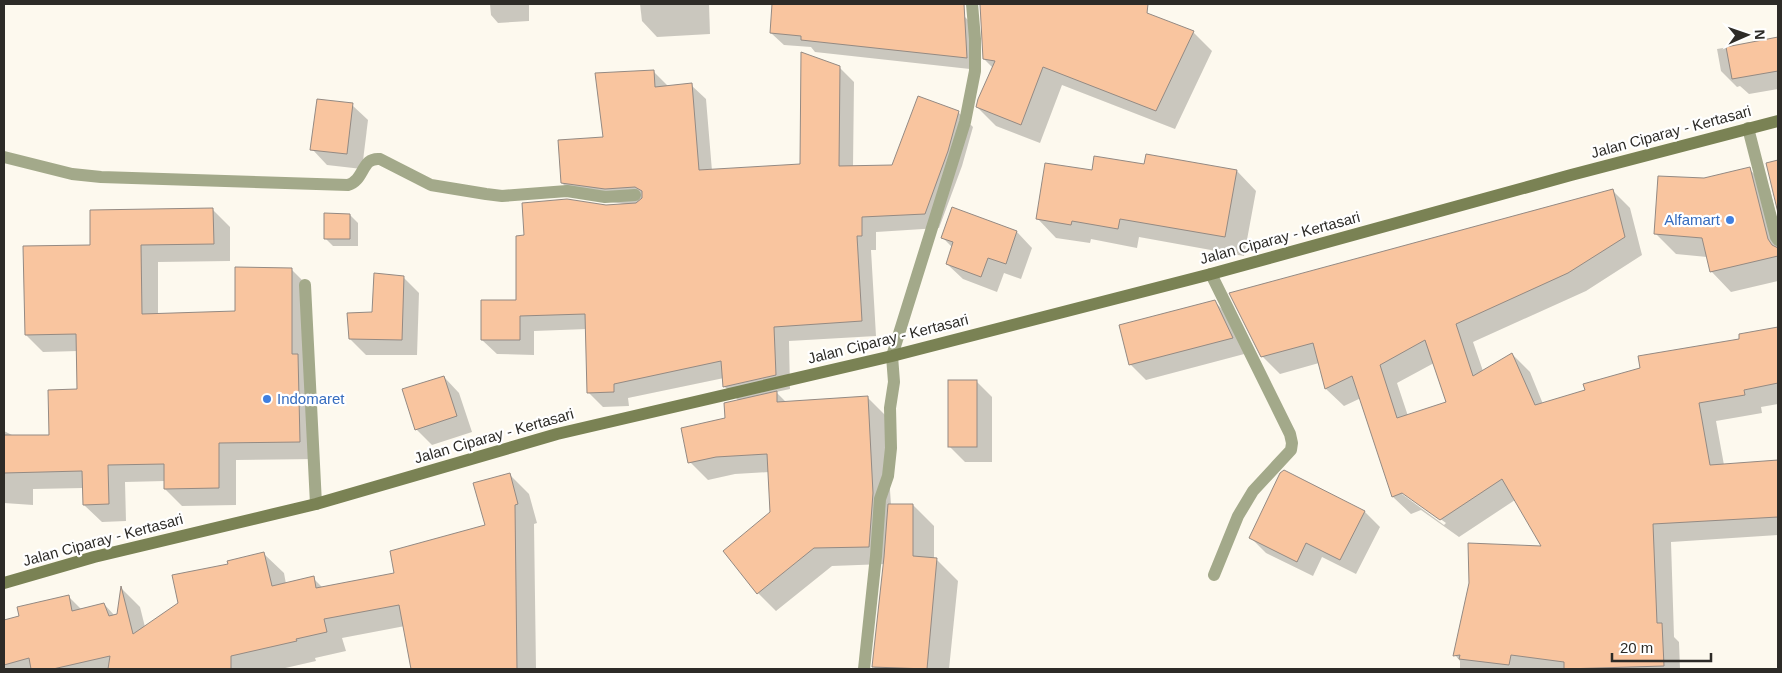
<svg xmlns="http://www.w3.org/2000/svg" width="1782" height="673" font-family="Helvetica,sans-serif">
  <rect width="100%" height="100%" fill="#fdf9ee"/>
  <g fill="#0003" fill-rule="evenodd">
    <path d="M490 4H529V21L498 23 491 15Z"/>
    <path d="M640 4H709L710 34 657 37 642 21Z"/>
    <path d="M774 4H927L928 12 964 16 977 29 979 70 815 52 811 47 784 45 771 33Z"/>
    <path d="M981 4H1117L1193 32 1212 51 1175 129 1062 85 1040 143 996 126 977 107 993 68 984 59Z"/>
    <path d="M1778 39V89L1749 94 1740 86 1737 87 1721 71 1717 49Z"/>
    <path d="M840 68 854 82 853 167 893 166 958 112 973 127 962 166 939 228 876 232V250H871L876 336 789 341 790 389 776 392 786 402 867 397 885 415 891 505H913L934 526V559L937 560 958 581 949 669H876L874 667 885 564 832 566 776 611 758 593 724 551 771 513 769 472 735 474 708 480 690 462 726 419 739 401 724 386V378L628 398 629 406 603 407 588 392 587 329 534 331V355L497 354 482 340 518 301 525 237 605 206 626 204 577 198 562 183 604 138 654 72 669 87 691 85 706 99 712 171 801 165Z"/>
    <path d="M352 105 368 120 362 169 327 165 312 149Z"/>
    <path d="M1145 165 1237 171 1256 191 1244 256 1139 237 1137 248 1091 239 1090 243 1056 238 1037 218Z"/>
    <path d="M1749 169 1770 189 1778 224V281L1731 292 1711 271 1707 257 1676 254 1655 233 1704 179Z"/>
    <path d="M1612 190 1630 208 1642 255 1586 291 1473 342 1483 371 1512 354 1530 372 1543 404 1741 340 1740 335 1778 328V404L1761 407 1762 413 1716 421 1724 465 1778 461V535L1671 542 1674 637 1679 642 1680 669H1460V661L1455 655 1470 583 1543 547 1515 500 1459 537 1421 510 1411 514 1393 497 1361 398 1344 406 1326 389 1319 363 1280 374 1262 356ZM1434 363 1448 403 1408 416 1397 383ZM1402 491 1446 523 1444 525 1402 494Z"/>
    <path d="M953 208 1017 232 1032 248 1021 279 1004 273 997 292 963 279 947 264 953 248 943 238Z"/>
    <path d="M212 209 230 227V261L158 262V314L236 312 291 269 308 286 317 459 236 460V505L182 506 165 489V481L125 482 126 521 102 522 84 505V488L33 489V505L4 503V431L14 436H50L78 391V351L43 352 26 335 91 247Z"/>
    <path d="M350 215 358 223V246H333L325 238Z"/>
    <path d="M403 277 419 293 417 355H366L350 339Z"/>
    <path d="M1214 301 1230 317 1248 353 1146 380 1130 364Z"/>
    <path d="M444 377 459 393 472 432 432 445 416 429Z"/>
    <path d="M976 381 992 397V462H965L949 446Z"/>
    <path d="M1284 471 1365 512 1380 527 1356 574 1322 557 1313 576 1266 553 1250 537Z"/>
    <path d="M509 474 529 494 537 523 534 524 536 669H412L405 626 342 638 346 651 315 658 316 661 281 669H4V621L20 617 68 596 82 610 104 604 115 616 118 615 122 589 140 607 145 627 180 603 230 565 264 554 284 573 286 584 313 578 323 588 395 574 486 526Z"/>
  </g>
  <g fill="#f9c59f" stroke="#948a83" fill-rule="evenodd">
    <path d="M772 4H964L967 58 801 40V36L770 33Z"/>
    <path d="M980 4H1148L1147 13 1194 31 1156 111 1043 67 1021 125 976 107 978 99 995 61 983 59Z"/>
    <path d="M1778 37V71L1732 79 1726 47Z"/>
    <path d="M801 52 840 66 839 166 892 165 918 96 959 111 948 151 925 214 862 217V236H857L862 321 774 327 776 375 723 387 721 361 614 384V392L587 393 585 314 520 316V340H481V300H516V236L524 235 522 203 567 199 606 205 636 203 642 198V191L635 187 605 189 561 183 558 140 603 137 595 73 654 70 655 87 692 83 699 170 800 164Z"/>
    <path d="M317 99 353 103 347 154 310 150Z"/>
    <path d="M1146 154 1237 170 1225 237 1120 219 1118 229 1072 221 1071 225 1036 219 1045 163 1092 170 1094 156 1144 164Z"/>
    <path d="M1778 160V213L1766 163Z"/>
    <path d="M1750 167 1768 239 1772 245 1778 248V256L1710 272 1702 238 1654 234 1658 176 1704 178Z"/>
    <path d="M1613 189 1625 237 1568 273 1456 324 1473 376 1512 353 1535 405 1585 390 1583 384 1640 368 1638 356 1739 339V334L1778 327V383L1744 390 1745 395 1699 403 1710 465 1778 460V517L1653 524 1657 623H1662L1664 666 1564 669V662L1511 655 1509 665 1459 659 1460 655 1453 656 1469 583 1468 543 1541 546 1502 479 1440 520 1402 493 1392 497 1352 376 1325 389 1313 343 1261 357 1229 293ZM1425 340 1446 402 1397 418 1380 365Z"/>
    <path d="M952 207 1017 231 1006 264 988 258 981 277 946 264 953 242 941 238Z"/>
    <path d="M213 208 214 244 141 245 142 314 235 311V267L292 268V354H298L300 442 219 443V488L164 489V464L108 465 109 504 83 505 82 471 4 473V435H49L48 390 77 389 76 334 25 335 23 246 90 245V210Z"/>
    <path d="M324 213 350 214V239H324Z"/>
    <path d="M374 273 404 276 402 340 349 339 347 313 372 312Z"/>
    <path d="M1215 300 1233 338 1129 365 1119 325Z"/>
    <path d="M444 376 457 416 415 430 402 389Z"/>
    <rect x="948" y="380" width="29" height="67"/>
    <path d="M777 391V402L868 396 873 493 869 547 814 548 757 594 723 551 770 512 767 454 716 457 688 463 681 428 725 418 724 403Z"/>
    <path d="M1284 470 1365 511 1340 560 1306 543 1297 562 1249 538 1280 473Z"/>
    <path d="M510 473 518 504 515 505 517 669H411L399 605 324 619 327 632 296 639 297 641 231 656V669H108L110 656 53 669H31L29 658 4 665V620L19 616 17 607 69 595 72 611 104 603 109 616 117 614 121 586 133 634 178 603 172 575 228 564 227 561 264 552 272 586 314 576 316 588 394 573 390 551 485 525 473 483Z"/>
    <path d="M888 504H913V556L937 558 927 669 872 667 884 557Z"/>
  </g>
  <g fill="none" stroke-linecap="round" stroke-linejoin="round">
    <path stroke="#a3a98a" stroke-width="12" d="M1748 128 1776 237 1778 240"/>
    <g stroke="#a3a98a" stroke-width="12">
      <path d="M4 157 72 174 101 177 348 185C365 180 361 157 380 159L431 185 486 194 502 196 567 191 605 197 635 195"/>
      <path d="M1211 274 1290 434 1292 443 1291 450 1253 491 1238 516 1214 575"/>
      <path d="M305 285 316 504"/>
      <path d="M864 669 876 556 880 499 888 476 891 448 890 408 894 382 892 356 965 122 975 71V39L972 4"/>
    </g>
    <path stroke="#7a8254" stroke-width="12" d="M4 583 94 557 316 504 557 434 892 356 1211 274 1571 175 1778 121"/>
  </g>
  <g fill="#3f7fe0" stroke="#fff" stroke-width="2">
    <circle cx="1730" cy="220" r="5"/>
    <circle cx="267" cy="399" r="5"/>
  </g>
  <g text-anchor="middle" stroke-width="4.5" stroke-linejoin="round" paint-order="stroke">
    <g font-size="15" fill="#2d2b27" stroke="#fff">
      <text transform="translate(1671 132) rotate(-15)" y="5">Jalan Ciparay - Kertasari</text>
      <text transform="translate(1280 238) rotate(-15)" y="5">Jalan Ciparay - Kertasari</text>
      <text transform="translate(888 339) rotate(-14)" y="5">Jalan Ciparay - Kertasari</text>
      <text transform="translate(494 436) rotate(-16)" y="5">Jalan Ciparay - Kertasari</text>
      <text transform="translate(103 540) rotate(-15)" y="5">Jalan Ciparay - Kertasari</text>
    </g>
    <g font-size="15" fill="#366cbe" stroke="#fff" text-anchor="end">
      <text x="1720" y="225">Alfamart</text>
      <text x="277" y="404" text-anchor="start">Indomaret</text>
    </g>
  </g>
  <rect width="1782" height="673" fill="none" stroke="#2d2b27" stroke-width="10"/>
  <g transform="translate(1747 35) rotate(88)" stroke="#ffffff" stroke-width="4" paint-order="stroke">
  <path d="M0-4L9 19L0 12L-9 19Z" fill="#2d2b27"/>
  <text y="-8" font-size="14" font-weight="bold" text-anchor="middle" fill="#2d2b27">N</text>
  </g>
  <path d="M1612 653v8h99v-8" fill="none" stroke="#2d2b27" stroke-width="2.5"/>
  <text x="1620" y="653" font-size="15" fill="#2d2b27" stroke="#ffffff" stroke-width="4" paint-order="stroke">20 m</text>
</svg>
